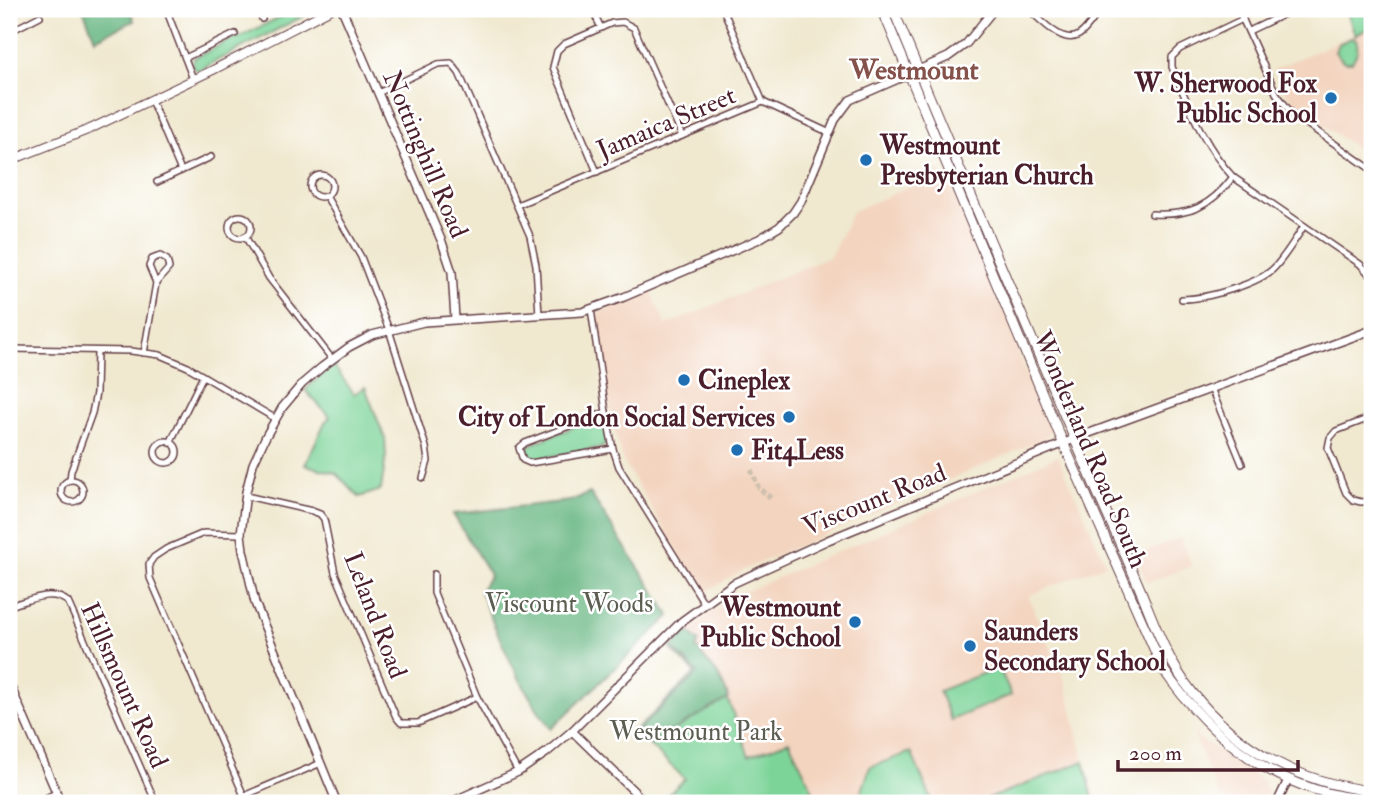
<svg xmlns="http://www.w3.org/2000/svg" width="1381" height="812" font-family="'IM FELL Double Pica',serif">
  <rect width="100%" height="100%" fill="#fff"/>
  <filter id="ink" filterUnits="userSpaceOnUse"><feTurbulence type="fractalNoise" baseFrequency=".0143" numOctaves="2"/><feDisplacementMap in="SourceGraphic" scale="14" xChannelSelector="R" yChannelSelector="G"/><feConvolveMatrix kernelMatrix="1 2 1 2 8 2 1 2 1" color-interpolation-filters="sRGB"/></filter>
  <filter id="wash" filterUnits="userSpaceOnUse"><feTurbulence type="fractalNoise" baseFrequency=".00686" numOctaves="4" result="noise"/><feDisplacementMap in="SourceGraphic" scale="28" xChannelSelector="R" yChannelSelector="G"/><feGaussianBlur stdDeviation="1.57" result="paint"/><feColorMatrix in="noise" values="0 0 0 0 0 0 0 0 0 0 0 0 0 0 0 0 0 1.4 0 .05"/><feComposite in="paint" operator="in"/></filter>
  <g filter="url(#wash)">
    <rect width="100%" height="100%" fill="#f0e8cf"/>
    <g fill="#f3d4bf">
      <path d="M1372 27V160L1295 104 1285 91 1274 69Z"/>
      <path d="M939 170 953 191 995 296 1006 314 1024 369 1051 429 1047 437 746 569 707 591 702 590 624 463 612 422 598 313 651 291 666 325 830 257 853 211 934 176Z"/>
      <path d="M1058 456 1106 564 1028 596 1065 681 1084 761 978 803H933L911 752 870 767 861 794 839 803H819L789 741 749 756 719 676 695 647 688 631 731 598Z"/>
      <path d="M1180 538 1192 566 1147 583 1135 555Z"/>
      <path d="M1194 735 1264 781 1268 793 1264 803H1222Z"/>
    </g>
    <g fill="#7dd499" stroke="#647a62" stroke-width="2">
      <path d="M291 9H317L199 70 193 69 192 64 194 58 236 37 238 38 292 11Z"/>
      <path d="M1346 9H1372V27L1355 35Z"/>
      <path d="M1351 38 1356 39C1359 47 1357 55 1352 62H1344L1335 52 1338 44Z"/>
      <path d="M333 365 354 394 365 387 385 439 386 456 381 490 359 497 336 473 305 465 325 422 330 417 305 390Z"/>
      <path d="M596 418 603 422 608 441 603 447 536 459 526 456 527 447 534 443Z"/>
      <path d="M688 631 699 642 696 648 719 676 749 756 789 741 819 803H709L705 799 700 803H663L661 801 685 779 635 731 695 673 670 648Z"/>
      <path d="M999 667 1011 695 951 720 939 691Z"/>
      <path d="M911 752 933 803H839L861 794 870 767Z"/>
      <path d="M1084 761 1094 803H978Z"/>
    </g>
    <g fill="#66b681" stroke="#586a56" stroke-width="2">
      <path d="M83 9H131L134 21 95 39Z"/>
      <path d="M590 493 670 616 551 729C520 687 499 639 480 591L490 575 453 514 570 501Z"/>
      <path d="M688 631 699 642 696 648 719 676 729 698 651 743 637 731 698 673 672 647Z"/>
    </g>
  </g>
  <g filter="url(#ink)">
    <g fill="none" stroke-linecap="round" stroke-linejoin="round">
      <path stroke="#cfc0ae" stroke-width="5" stroke-dasharray="5 2.5" stroke-linecap="butt" d="M751 470 759 488 771 498"/>
      <defs>
        <g id="minor">
          <path d="M166 9 193 79"/>
          <path d="M258 9 262 19"/>
          <path d="M592 9 601 28"/>
          <path d="M723 9 763 102"/>
          <path d="M1028 9C1039 18 1063 46 1079 35 1088 29 1094 17 1101 9"/>
          <path d="M1238 9 1276 93 1291 113 1372 170"/>
          <path d="M1243 19 1180 49 1172 57V67C1189 106 1203 145 1233 177L1360 264 1372 277"/>
          <path d="M1249 31 1295 9"/>
          <path d="M9 32 40 16"/>
          <path d="M185 58 235 34"/>
          <path d="M378 93 438 64 451 63 459 73 530 236 536 265 539 315"/>
          <path d="M151 100 181 171"/>
          <path d="M597 172 553 67 557 51 564 44 612 23 623 22 634 28 682 136"/>
          <circle cx="321" cy="186" r="11"/>
          <path d="M157 182 211 157"/>
          <path d="M326 196 361 257 389 330 426 447 428 461 423 478"/>
          <path d="M517 205 763 102 830 133"/>
          <path d="M1152 214C1190 216 1210 207 1233 177"/>
          <circle cx="240" cy="227" r="11"/>
          <path d="M245 236 269 278 332 359"/>
          <path d="M1182 299C1205 299 1260 284 1275 267 1286 255 1295 240 1304 226"/>
          <path d="M591 309 606 412 525 443 519 448 523 460 530 463 613 449 619 467 704 603"/>
          <path d="M11 349 131 351 160 355 188 367 276 419"/>
          <path d="M144 353 156 283 149 266 152 259 160 256 167 260 169 268 156 283"/>
          <path d="M1211 388 1242 464"/>
          <path d="M606 412 613 449"/>
          <path d="M1372 417 1336 431 1330 438 1328 448 1346 493 1353 500 1361 502 1372 501"/>
          <circle cx="166" cy="452" r="11"/>
          <path d="M170 443 203 376"/>
          <path d="M70 480 71 471 92 413 96 393 97 351"/>
          <circle cx="72" cy="491" r="11"/>
          <path d="M246 496 312 511 320 514 324 519 335 573 396 717 401 723H418L477 697"/>
          <path d="M241 534 204 533 166 549 154 557 149 564 150 578 244 796"/>
          <path d="M434 574V593L477 697 518 772"/>
          <path d="M9 606C28 601 51 588 68 602L156 803"/>
          <path d="M35 803 56 793"/>
          <path d="M227 803 321 763"/>
        </g>
        <g id="tertiary">
          <path d="M342 9 442 242 452 272 455 319"/>
          <path d="M9 333 11 355 9 382"/>
          <path d="M9 683 61 803"/>
          <path d="M572 731 646 803"/>
          <path d="M337 803 255 603 243 550 241 534 246 492 253 464 266 436 282 408 302 384 322 367 349 347 372 335 424 322 582 312 624 297 759 239 779 227 793 213 801 201 835 120 850 100 948 57 966 44 994 9"/>
          <path d="M449 803 518 772 546 753 572 731 682 621 734 583 828 540 1084 435 1372 330"/>
          <path d="M1277 803 1288 780"/>
        </g>
        <path id="secondary" d="M9 161 90 129 213 70 331 9"/>
        <g id="primary">
          <path d="M882 9 1058 431 1163 669C1212 741 1283 795 1372 800"/>
          <path d="M893 9C960 172 1030 334 1099 496 1113 527 1127 558 1140 589 1155 625 1167 661 1192 692 1238 750 1300 783 1372 791"/>
        </g>
      </defs>
      <use href="#minor" stroke="#633d44" stroke-width="8"/>
      <use href="#tertiary" stroke="#633d44" stroke-width="10"/>
      <use href="#secondary" stroke="#633d44" stroke-width="10"/>
      <use href="#primary" stroke="#633d44" stroke-width="11"/>
      <use href="#minor" stroke="#fff" stroke-width="5"/>
      <use href="#tertiary" stroke="#fff" stroke-width="7"/>
      <use href="#secondary" stroke="#fff" stroke-width="8"/>
      <use href="#primary" stroke="#fff" stroke-width="9"/>
    </g>
  </g>
  <g fill="#1f6fb2" stroke="#fff" stroke-width="2.5">
    <circle cx="1331" cy="98" r="7"/>
    <circle cx="866" cy="160" r="7"/>
    <circle cx="684" cy="380" r="7"/>
    <circle cx="789" cy="417" r="7"/>
    <circle cx="737" cy="450" r="7"/>
    <circle cx="855" cy="622" r="7"/>
    <circle cx="970" cy="646" r="7"/>
  </g>
  <g text-anchor="middle" stroke-width="5" stroke-linejoin="round" paint-order="stroke">
    <g font-size="26" font-weight="bold" fill="#4a1f2b" stroke="#fff" text-anchor="start">
      <text x="1317" y="92" text-anchor="end">W. Sherwood Fox<tspan x="1317" dy="30">Public School</tspan></text>
      <text x="880" y="154">Westmount<tspan x="880" dy="30">Presbyterian Church</tspan></text>
      <text x="698" y="389">Cineplex</text>
      <text x="775" y="426" text-anchor="end">City of London Social Services</text>
      <text x="751" y="459">Fit4Less</text>
      <text x="841" y="616" text-anchor="end">Westmount<tspan x="841" dy="30">Public School</tspan></text>
      <text x="984" y="640">Saunders<tspan x="984" dy="30">Secondary School</tspan></text>
    </g>
    <g font-size="26" fill="#4a1f2b" stroke="#fff">
      <text transform="translate(666 122) rotate(-23)" y="9">Jamaica Street</text>
      <text transform="translate(426 154) rotate(67)" y="9">Nottinghill Road</text>
      <text transform="translate(1091 449) rotate(67)" y="9">Wonderland Road South</text>
      <text transform="translate(874 499) rotate(-22)" y="9">Viscount Road</text>
      <text transform="translate(376 615) rotate(69)" y="9">Leland Road</text>
      <text transform="translate(125 685) rotate(66)" y="9">Hillsmount Road</text>
    </g>
    <g font-size="26" fill="#5c5e52" stroke="#fff">
      <text x="569" y="612">Viscount Woods</text>
      <text x="696" y="740">Westmount Park</text>
    </g>
    <g font-size="28" font-weight="bold" fill="#84514b" stroke="#fff">
      <text x="914" y="79">Westmount</text>
    </g>
  </g>
  <rect width="1381" height="812" fill="none" stroke="#fff" stroke-width="35"/>
  <path d="M1118 760v10h180v-10" fill="none" stroke="#4a1f2b" stroke-width="3.5"/>
  <text x="1129" y="760" font-size="21" fill="#4a1f2b" stroke="#ffffff" stroke-width="5" paint-order="stroke">200 m</text>
</svg>
